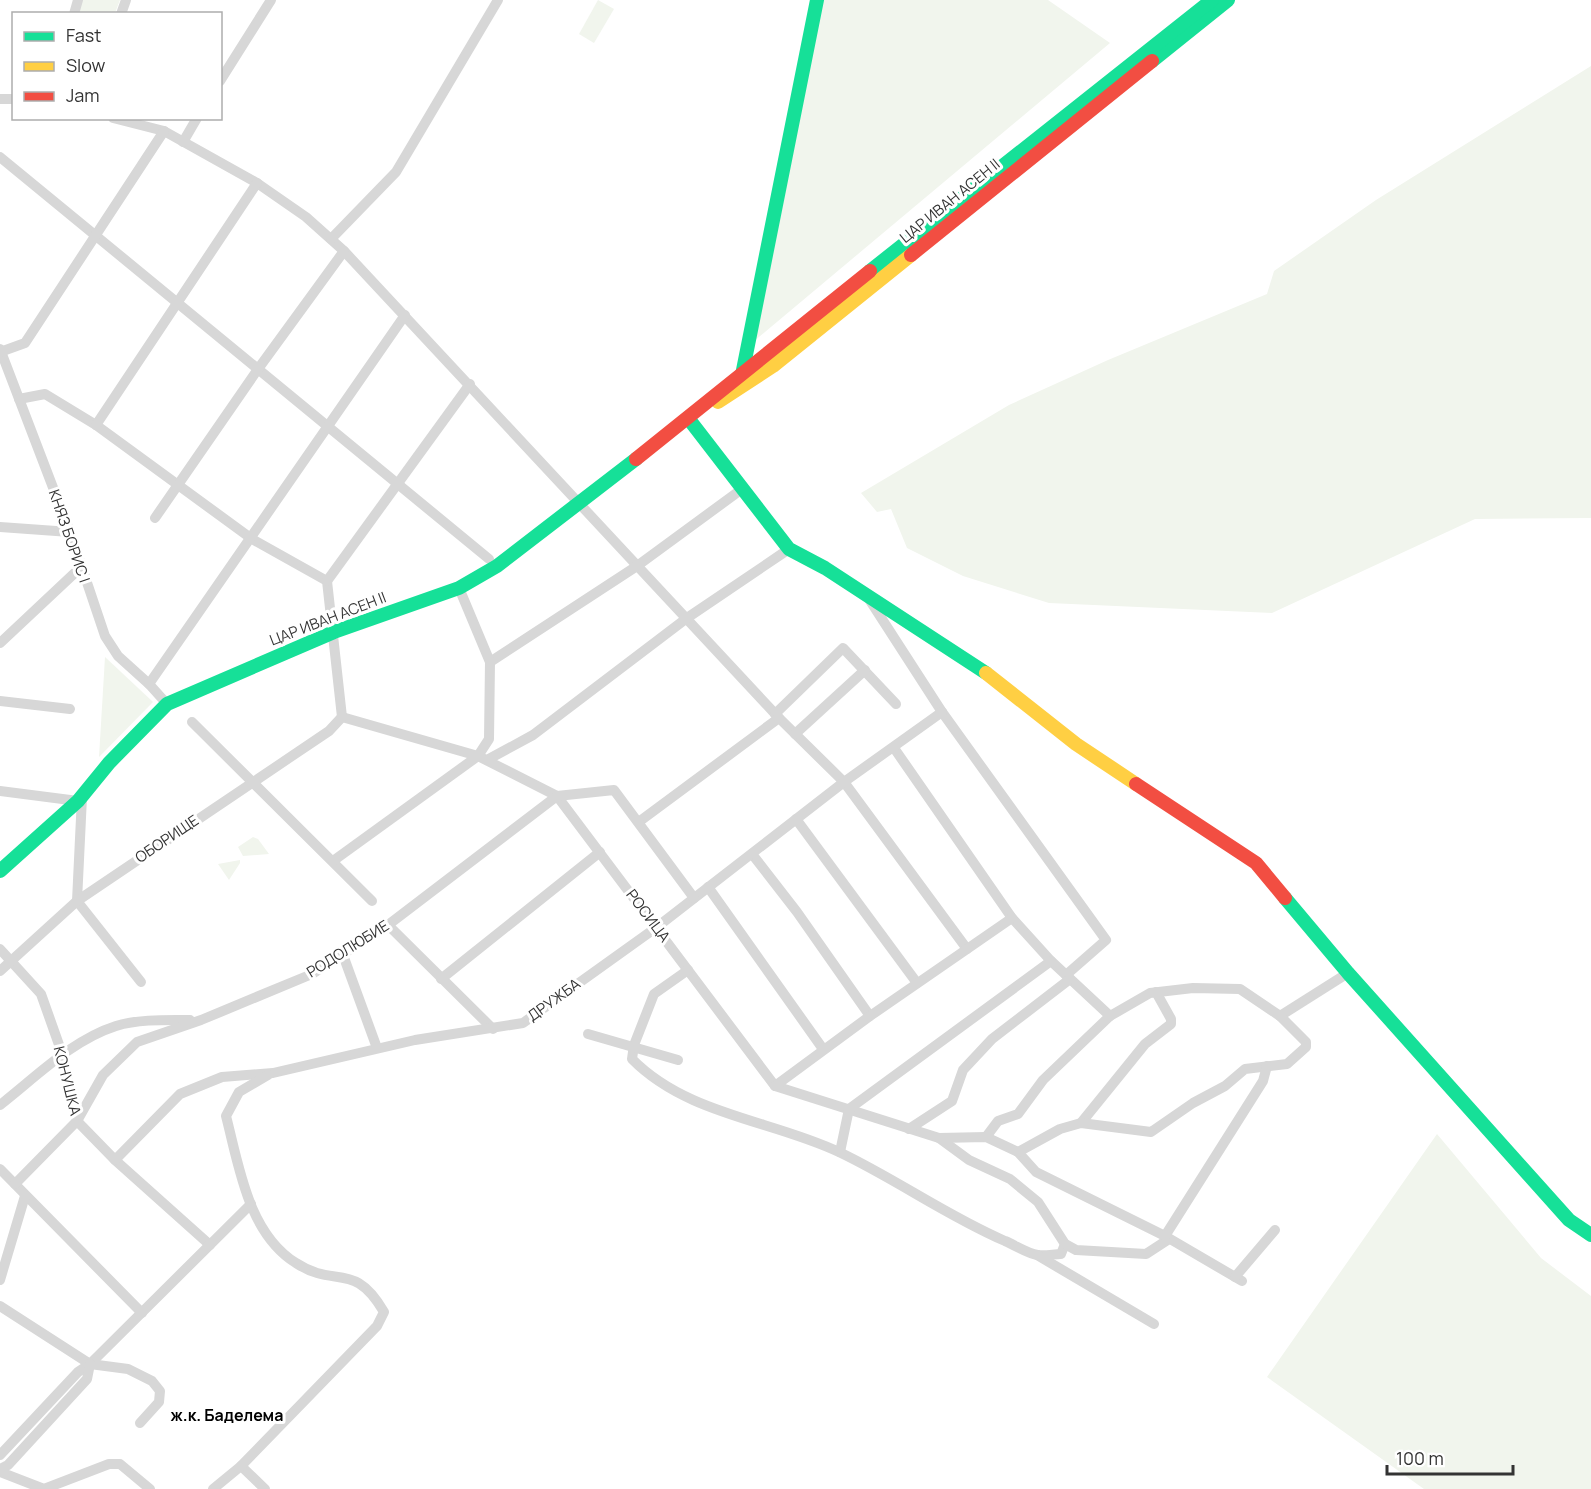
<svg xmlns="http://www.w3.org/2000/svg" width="1591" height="1489" font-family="Manrope,sans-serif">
  <rect width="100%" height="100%" fill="#fff"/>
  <g fill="#f1f5ed">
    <path d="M81 0H120L115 13 78 14Z"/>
    <path d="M598 0 614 9 594 43 579 34Z"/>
    <path d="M822 0H1048L1110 43 747 347Z"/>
    <path d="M1591 66V518L1475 519 1272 613 1049 603 963 576 907 548 891 509 877 512 861 493 1009 405 1108 360 1267 294 1274 271 1376 200Z"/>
    <path d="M105 657 153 702 99 757Z"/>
    <path d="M253 837 258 839 269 854 243 856 238 847Z"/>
    <path d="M240 860V863L229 880 218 864Z"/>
    <path d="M1437 1134 1541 1258 1591 1296V1489H1424L1267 1377Z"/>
  </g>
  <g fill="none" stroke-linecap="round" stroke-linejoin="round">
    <g stroke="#d7d7d7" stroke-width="10">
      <path d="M74 14 78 0"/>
      <path d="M121 14 126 0"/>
      <path d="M220 81 271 0"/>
      <path d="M0 99H14"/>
      <path d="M113 118 164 131 257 183 306 217 344 251 779 718 844 782 967 949"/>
      <path d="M183 142 197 118"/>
      <path d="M0 157 489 559"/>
      <path d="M331 239 396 172 498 0"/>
      <path d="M0 349 70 532 105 636 118 656 149 684 167 704"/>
      <path d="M0 352 25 343 164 131"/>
      <path d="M19 399 45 394 96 425 252 539 327 581 342 717"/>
      <path d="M96 425 257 183"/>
      <path d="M155 518 258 369 344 251"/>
      <path d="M0 527 70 532"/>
      <path d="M327 581 470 384"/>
      <path d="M869 599 942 712 1106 940 1066 975"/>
      <path d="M0 643 80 568"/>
      <path d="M490 662 637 566 742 489"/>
      <path d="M149 684 405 315"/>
      <path d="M0 701 70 709"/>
      <path d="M775 714 843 648 896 704"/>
      <path d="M342 717 478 756 557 796 775 1086 939 1138 986 1137 1018 1152 1036 1172 1165 1236 1242 1281"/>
      <path d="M192 722 372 901"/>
      <path d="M795 734 865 670"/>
      <path d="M894 748 1012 918 1051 961 1110 1016"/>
      <path d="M487 760 533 735 687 618 789 549"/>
      <path d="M0 791 78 801"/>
      <path d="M82 797 77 901 141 982"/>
      <path d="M796 819 917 983"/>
      <path d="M640 821 779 718"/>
      <path d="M752 854 797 912 870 1016"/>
      <path d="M333 861 478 756 489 739 490 662 459 588"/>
      <path d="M708 887 823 1049"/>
      <path d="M388 925 493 1029"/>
      <path d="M0 949 41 994 63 1056 77 1121 115 1160 210 1245"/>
      <path d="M343 955 377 1048"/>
      <path d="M688 970 654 994 634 1045 632 1059C687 1115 772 1120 839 1152 896 1179 947 1216 1005 1241 1015 1245 1028 1254 1038 1255 1046 1256 1054 1254 1061 1254L1065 1244"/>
      <path d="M0 971 77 901 329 731 342 717"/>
      <path d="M441 979 600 852"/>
      <path d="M1280 1016 1348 973"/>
      <path d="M588 1034 678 1060"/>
      <path d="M775 1086 870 1016 1012 918"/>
      <path d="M0 1105C36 1077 72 1040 116 1026 139 1019 166 1020 190 1020"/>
      <path d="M1081 1123 1145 1044 1171 1024V1019L1156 992"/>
      <path d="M909 1129 952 1101 963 1070 992 1039 1070 979"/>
      <path d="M986 1137 998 1121 1018 1114 1043 1080 1110 1016 1150 993 1193 988 1240 989 1280 1016 1306 1042V1047L1287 1064 1245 1069 1225 1086 1193 1103 1151 1132 1081 1123 1060 1129 1018 1152"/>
      <path d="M939 1138 969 1160 1010 1179 1038 1202 1065 1244 1076 1250 1146 1254 1169 1239"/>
      <path d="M840 1152 849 1109 1051 961"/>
      <path d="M115 1160 180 1094 222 1077 273 1073 415 1040 523 1023 657 927 844 782 942 712"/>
      <path d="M0 1169 142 1313"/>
      <path d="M15 1184 77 1121 103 1075 137 1042 201 1020 312 974 388 925 557 796 614 790 694 898"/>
      <path d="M1165 1236 1263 1081 1267 1066"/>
      <path d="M1037 1255 1154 1324"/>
      <path d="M1235 1277 1275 1230"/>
      <path d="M0 1280 25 1196"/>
      <path d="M0 1306 90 1364 128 1369 152 1381 160 1391 159 1402 140 1423"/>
      <path d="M0 1455 78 1372 90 1364 251 1204"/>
      <path d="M241 1466 265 1489"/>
      <path d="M0 1469 8 1465 87 1379 90 1364"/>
      <path d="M0 1472 44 1489 109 1464H120L150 1489"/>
      <path d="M213 1489 241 1466 377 1326 384 1312C354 1260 335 1289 296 1263 248 1233 239 1166 226 1116L239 1092 268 1075"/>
    </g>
    <g stroke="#16e098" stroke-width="14">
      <path d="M1152 61 1228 0"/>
      <path d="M870 271 1212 0"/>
      <path d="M742 375 817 0"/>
      <path d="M688 418 789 549 825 568 986 673"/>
      <path d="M0 871 78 801 109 763 167 704 334 632 459 588 497 566 636 459"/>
      <path d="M1285 898 1348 973 1569 1220 1591 1235"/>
    </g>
    <g stroke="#ffcf43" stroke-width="14">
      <path d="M718 402 773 366 911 255"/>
      <path d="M986 673 1076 744 1136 784"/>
    </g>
    <g stroke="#f24e42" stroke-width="14">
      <path d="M911 255 1152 61"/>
      <path d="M636 459 870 271"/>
      <path d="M1136 784 1256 863 1285 898"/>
    </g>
  </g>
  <g text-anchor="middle" stroke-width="6" stroke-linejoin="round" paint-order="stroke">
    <g font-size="15" fill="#333" stroke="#fff">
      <text transform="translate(950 201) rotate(-39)" y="5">ЦАР ИВАН АСЕН II</text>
      <text transform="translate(69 536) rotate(71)" y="5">КНЯЗ БОРИС I</text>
      <text transform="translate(328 619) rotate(-21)" y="5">ЦАР ИВАН АСЕН II</text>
      <text transform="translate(167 839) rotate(-34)" y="5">ОБОРИЩЕ</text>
      <text transform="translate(648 916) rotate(53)" y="5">РОСИЦА</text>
      <text transform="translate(348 949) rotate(-32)" y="5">РОДОЛЮБИЕ</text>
      <text transform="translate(554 1000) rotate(-36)" y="5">ДРУЖБА</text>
      <text transform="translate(67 1081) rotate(76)" y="5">КОНУШКА</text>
    </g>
    <g font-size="16" font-weight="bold" fill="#000" stroke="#fff">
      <text x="227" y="1421">ж.к. Баделема</text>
    </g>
  </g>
  <rect x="12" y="12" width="210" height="108" fill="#ffffff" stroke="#adadad" stroke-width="1.5"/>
  <rect x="24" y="32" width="30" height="9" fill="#16e098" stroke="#adadad" stroke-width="1.5"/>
  <text x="66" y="42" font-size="18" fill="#333333">Fast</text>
  <rect x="24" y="62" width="30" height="9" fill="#ffcf43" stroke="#adadad" stroke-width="1.5"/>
  <text x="66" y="72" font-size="18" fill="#333333">Slow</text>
  <rect x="24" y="92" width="30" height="9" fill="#f24e42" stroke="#adadad" stroke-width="1.5"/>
  <text x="66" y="102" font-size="18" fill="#333333">Jam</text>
  <path d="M1387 1465v9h126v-9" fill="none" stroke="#333333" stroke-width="3"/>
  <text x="1396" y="1465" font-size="18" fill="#333333" stroke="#ffffff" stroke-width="4.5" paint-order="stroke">100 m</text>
</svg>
